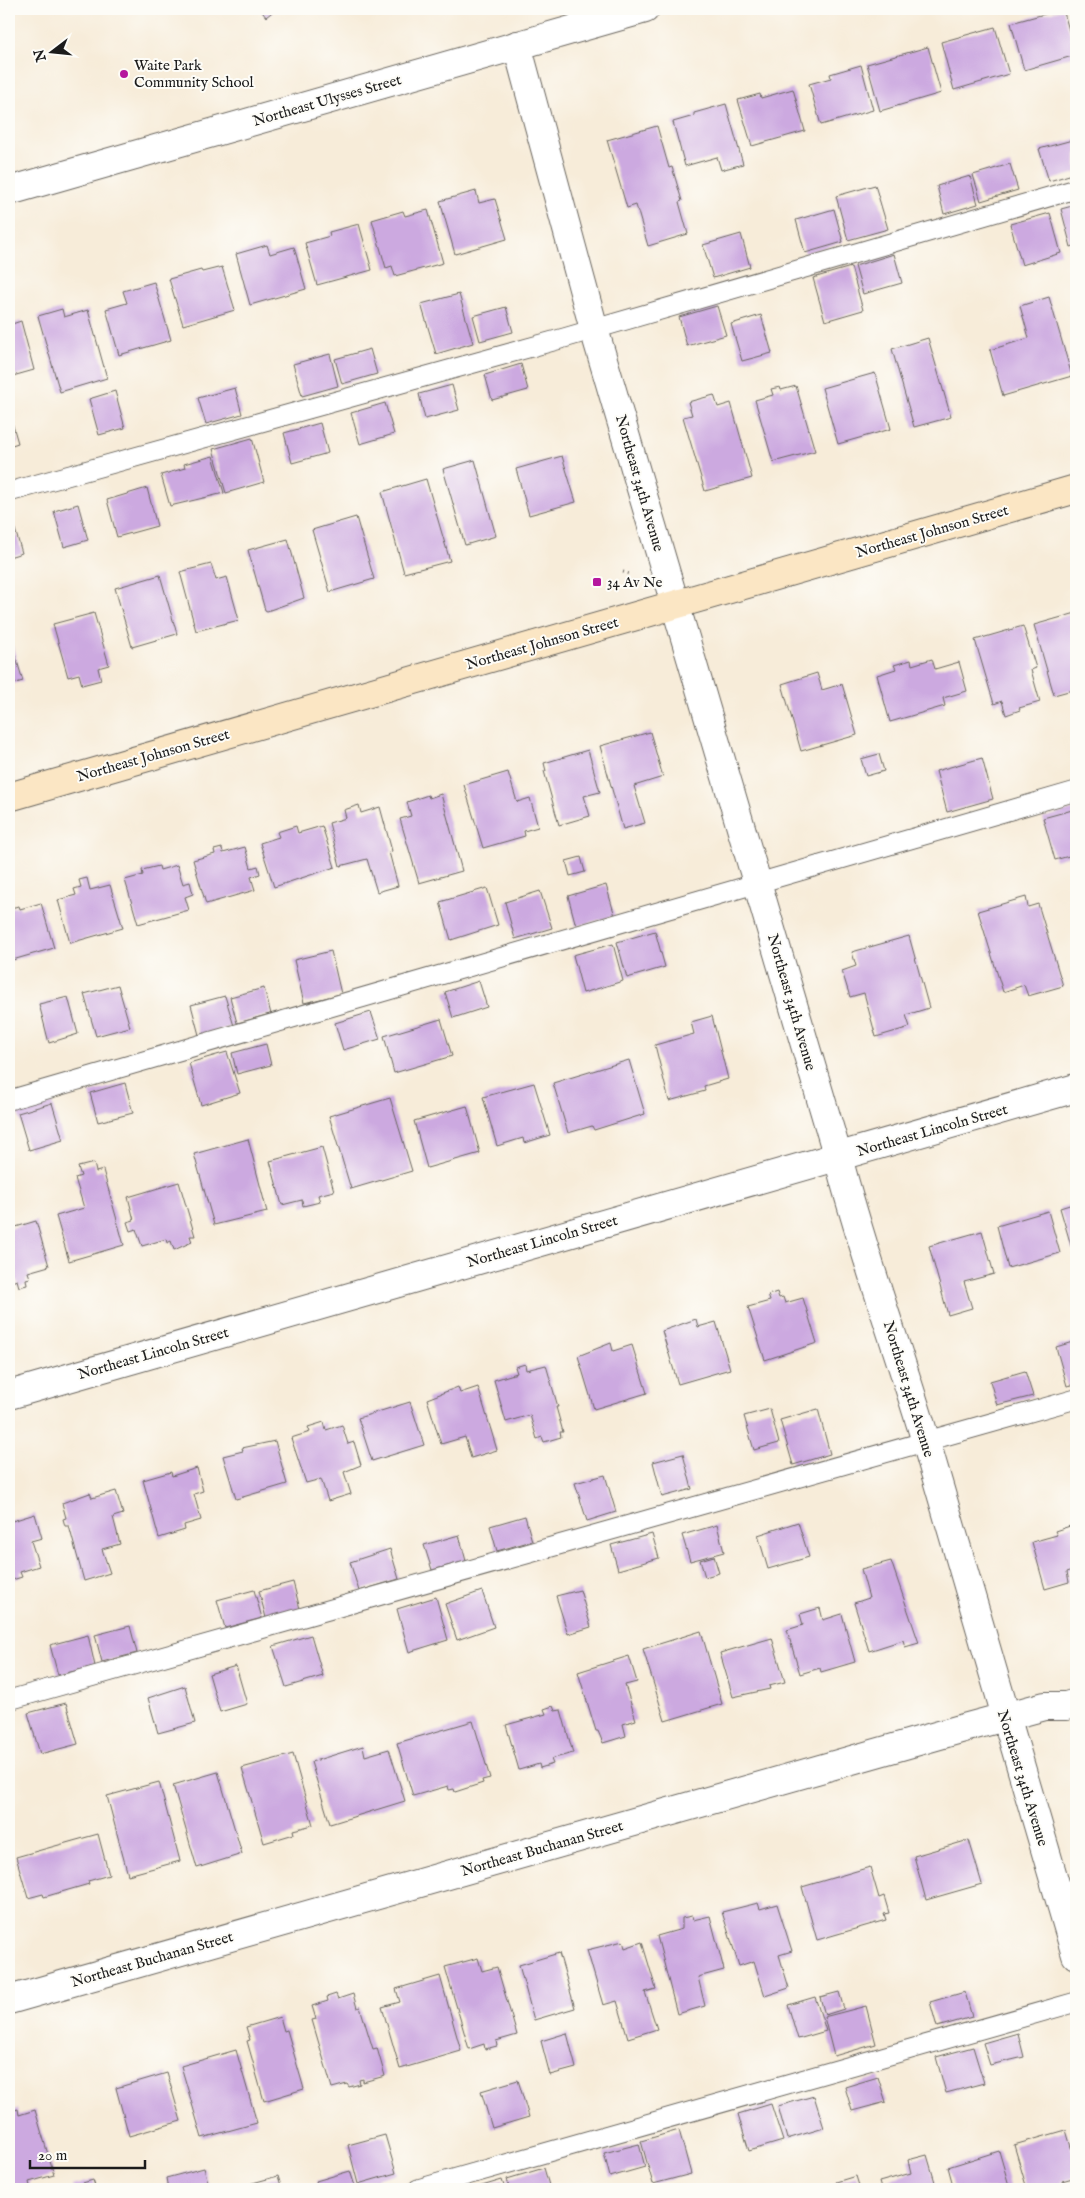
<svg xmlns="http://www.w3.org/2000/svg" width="1085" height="2198" font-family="'IM FELL English',serif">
  <rect width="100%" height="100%" fill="#fdfcf7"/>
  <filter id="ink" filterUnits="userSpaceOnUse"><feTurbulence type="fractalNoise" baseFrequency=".02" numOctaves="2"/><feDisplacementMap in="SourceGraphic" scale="10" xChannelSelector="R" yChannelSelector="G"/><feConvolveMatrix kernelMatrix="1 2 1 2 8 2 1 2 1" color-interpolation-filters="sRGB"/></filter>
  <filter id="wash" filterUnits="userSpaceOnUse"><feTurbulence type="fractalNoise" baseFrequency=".0096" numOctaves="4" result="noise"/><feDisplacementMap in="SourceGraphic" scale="20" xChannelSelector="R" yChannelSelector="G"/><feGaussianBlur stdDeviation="1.12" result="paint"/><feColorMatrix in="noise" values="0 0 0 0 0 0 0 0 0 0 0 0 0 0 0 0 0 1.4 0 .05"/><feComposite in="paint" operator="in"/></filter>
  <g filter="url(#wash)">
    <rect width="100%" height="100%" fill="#f7ecd9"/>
    <g id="blocks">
      <g fill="#cca9e0">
        <path d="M260 9H276L266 17Z"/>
        <path d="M1063 9 1076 55 1024 70 1011 23Z"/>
        <path d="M995 27 1009 74 954 90 941 42Z"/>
        <path d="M928 47 941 93 880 111 867 64Z"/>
        <path d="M861 65 873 110 821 125 809 84 831 78 830 74Z"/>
        <path d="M793 89 805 131 752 146 738 100 760 94 761 98Z"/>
        <path d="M726 104 743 164 721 170 717 157 685 166 673 122 694 116V113Z"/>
        <path d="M657 126 669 168 672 167 682 201 679 202 688 234 648 246 636 205 627 208 607 140Z"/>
        <path d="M1076 139V173L1049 181 1039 149Z"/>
        <path d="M1010 164 1018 190 981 201 973 175Z"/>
        <path d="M970 176 978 204 944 214 937 186Z"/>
        <path d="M875 185 888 229 848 240 836 196Z"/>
        <path d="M476 191 479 203 495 199 507 239 455 254 440 201Z"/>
        <path d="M1076 205V245L1071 247 1061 209Z"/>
        <path d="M834 209 843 242 805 253 796 220Z"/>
        <path d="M428 210 443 263 395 276 392 266 386 268 372 220 403 211 405 216Z"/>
        <path d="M1050 213 1061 253 1022 265 1010 224Z"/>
        <path d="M359 224 372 270 317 285 305 243 330 236 329 232Z"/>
        <path d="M741 234 750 267 713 278 703 245Z"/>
        <path d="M267 245 270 254 294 247 306 289 250 305 236 254Z"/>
        <path d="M894 254 902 283 863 294 855 266Z"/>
        <path d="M222 267 235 310 183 325 169 279 201 270 202 272Z"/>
        <path d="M851 267 863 310 825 321 813 278Z"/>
        <path d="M154 282 171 340 119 355 106 309 127 303 123 291Z"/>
        <path d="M459 294 473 343 436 354 421 304Z"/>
        <path d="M1049 297 1072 376 1003 396 990 350 1029 338 1020 306Z"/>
        <path d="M717 306 726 335 687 346 679 317Z"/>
        <path d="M506 307 513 332 480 341 473 316Z"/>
        <path d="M62 309 64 317 88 310 107 378 60 392 38 316Z"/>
        <path d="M761 315 772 353 742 361 731 324Z"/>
        <path d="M21 321 34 370 9 377V325Z"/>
        <path d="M928 338 951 417 914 427 892 349Z"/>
        <path d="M370 349 377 374 342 384 335 359Z"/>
        <path d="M330 354 338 386 302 396 293 364Z"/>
        <path d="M521 364 528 390 492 400 485 375Z"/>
        <path d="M875 373 891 429 838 444 822 388Z"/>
        <path d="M452 385 459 410 425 419 419 394Z"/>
        <path d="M796 386 815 451 773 462 755 400 773 395 771 389 780 387 781 390Z"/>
        <path d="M235 388 242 414 206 424 198 398Z"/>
        <path d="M115 391 125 428 99 435 89 399Z"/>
        <path d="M714 395 718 407 731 403 752 478 705 491 683 417 692 415 688 402Z"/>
        <path d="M385 403 394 434 360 444 351 413Z"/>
        <path d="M9 412 18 443 9 446Z"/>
        <path d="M320 423 328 453 292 463 284 433Z"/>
        <path d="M252 438 264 482 226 493 213 449Z"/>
        <path d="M213 456 224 493 170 506 161 475 185 468 184 464Z"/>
        <path d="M562 456 576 502 529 515 516 469Z"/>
        <path d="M475 460 496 536 465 545 443 469Z"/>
        <path d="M426 479 450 561 404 573 382 492Z"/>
        <path d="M147 488 157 526 117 537 107 500Z"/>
        <path d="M78 504 88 540 64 547 54 511Z"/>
        <path d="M9 509 22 553 9 557Z"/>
        <path d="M356 517 374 579 330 592 312 530Z"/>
        <path d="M288 539 304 598 267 611 265 610 248 550Z"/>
        <path d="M211 564 216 580 227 577 239 620 196 631 180 572Z"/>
        <path d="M160 575 177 634 132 647 115 588Z"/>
        <path d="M94 613 109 665 98 668 101 680 82 685 79 674 68 677 53 624Z"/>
        <path d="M1076 613V689L1054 695 1034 625Z"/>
        <path d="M1023 626 1036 668 1031 670 1040 702 1019 708 1020 710 1006 715 1002 701 994 704 975 640Z"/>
        <path d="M9 634 23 681 9 685Z"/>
        <path d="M932 659 935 669 959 662 967 691 943 698 945 706 890 722 877 675 896 669 894 665 911 660 912 665Z"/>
        <path d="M817 673 822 690 842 684 857 735 801 751 782 684Z"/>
        <path d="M650 732 663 777 634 786 645 823 623 829 600 746Z"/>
        <path d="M588 750 600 792 584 796 590 816 559 825 544 771H546L544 763Z"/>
        <path d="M879 754 884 771 866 776 861 759Z"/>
        <path d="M982 758 993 799 947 812 936 771Z"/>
        <path d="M508 772 517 802 530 798 538 827 524 831 525 836 483 848 464 785Z"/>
        <path d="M441 794 462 871 419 883 400 819 411 816 407 802 428 795 429 798Z"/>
        <path d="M359 805 361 813 380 807 392 851 389 852 398 886 377 892 367 859 340 866 329 823 346 818 344 810Z"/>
        <path d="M1076 809V854L1055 860 1043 818Z"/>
        <path d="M296 826 298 833 322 826 335 867 274 887 260 843 279 837 277 832Z"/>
        <path d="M245 847 251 868 258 866 260 874 251 877 255 890 206 904 193 860 215 854 214 850 222 848 223 853Z"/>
        <path d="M581 857 585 872 570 876 566 861Z"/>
        <path d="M177 865 183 884 190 882 193 894 185 897 189 910 138 924 125 880 143 875 142 870 159 866 160 870Z"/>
        <path d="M87 878 90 890 110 885 123 928 70 943 58 900 76 895 74 889 81 887 79 880Z"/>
        <path d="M606 885 615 916 576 926 568 896Z"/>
        <path d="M487 888 498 925 451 940 440 902Z"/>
        <path d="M540 891 552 928 515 939 505 902Z"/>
        <path d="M1026 897 1028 907 1038 904 1063 986 1028 996 1024 985 1003 992 978 911Z"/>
        <path d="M41 903 54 948 9 961 10 908 19 906 20 909Z"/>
        <path d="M655 931 665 967 627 978 617 942Z"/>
        <path d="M909 936 929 1008 906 1015 910 1027 876 1037 864 993 850 997 842 971 856 966 852 952Z"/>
        <path d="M613 944 623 981 583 993 573 955Z"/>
        <path d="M331 951 341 994 304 1003 294 960Z"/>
        <path d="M479 981 487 1007 453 1018 445 992Z"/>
        <path d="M118 985 130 1027 96 1036 84 994Z"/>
        <path d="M264 988 271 1014 237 1023 230 997Z"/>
        <path d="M225 996 234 1026 199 1035 191 1005Z"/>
        <path d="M68 997 78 1034 49 1043 39 1004Z"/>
        <path d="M371 1012 380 1039 343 1050 335 1023Z"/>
        <path d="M712 1016 728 1079 704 1086 705 1091 669 1101 655 1045 694 1034 691 1022Z"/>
        <path d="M441 1019 452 1056 394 1073 384 1036Z"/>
        <path d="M266 1044 271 1065 237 1074 232 1053Z"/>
        <path d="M227 1052 240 1093 201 1105 189 1063Z"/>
        <path d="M629 1060 645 1114 594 1130 592 1126 568 1133 553 1083Z"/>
        <path d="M125 1083 133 1113 98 1122 90 1093Z"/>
        <path d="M534 1083 550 1135 524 1143 523 1138 497 1146 483 1097Z"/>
        <path d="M390 1098 412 1171 351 1189 329 1116Z"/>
        <path d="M52 1103 63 1140 29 1150 18 1113Z"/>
        <path d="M467 1106 480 1153 427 1168 414 1121Z"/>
        <path d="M248 1139 267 1212 214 1225 194 1154Z"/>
        <path d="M322 1147 334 1191 318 1195 320 1202 303 1206 302 1200 282 1205 270 1161Z"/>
        <path d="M94 1163 96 1172 103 1170 124 1245 69 1261 56 1216 84 1208 75 1178 81 1176 78 1167Z"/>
        <path d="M179 1182 195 1236H190L192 1242 174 1250 171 1241 167 1243 166 1239 142 1246 136 1229 130 1231 127 1222 134 1220 128 1197Z"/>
        <path d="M1076 1203V1248L1072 1249 1060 1208Z"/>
        <path d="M1048 1211 1060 1253 1008 1268 997 1226Z"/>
        <path d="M36 1221 49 1266 28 1272 30 1278 26 1279 27 1285 19 1287 17 1280 9 1283V1229Z"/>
        <path d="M982 1231 994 1274 964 1282 972 1308 948 1315 929 1246Z"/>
        <path d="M777 1292 779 1298 783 1297 785 1303 803 1298 817 1343 765 1360 748 1307 770 1301 768 1295Z"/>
        <path d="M696 1319 698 1327 716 1322 730 1369 678 1384 662 1331Z"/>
        <path d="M1076 1341V1384L1067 1386 1056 1347Z"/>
        <path d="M611 1343 613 1351 632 1345 647 1393 594 1409 578 1356Z"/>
        <path d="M525 1364 526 1370 546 1365 558 1407H556L563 1432H560L561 1437 544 1442 542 1437 537 1439 530 1415 506 1422 494 1380 517 1373 515 1367Z"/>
        <path d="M1025 1371 1033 1396 997 1405 990 1381Z"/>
        <path d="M458 1387 460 1393 478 1387 497 1450 471 1458 465 1437 441 1444 427 1399Z"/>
        <path d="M410 1402 424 1445 372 1461 358 1418Z"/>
        <path d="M770 1409 779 1443 754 1450 744 1416Z"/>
        <path d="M818 1409 830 1454 793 1465 780 1420Z"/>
        <path d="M324 1422 326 1430 342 1425 348 1444 354 1442 361 1465 344 1472 351 1494 328 1501 321 1479 306 1483 291 1438 310 1432 308 1427Z"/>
        <path d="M275 1441 287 1484 236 1499 223 1456 243 1451 242 1448Z"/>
        <path d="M683 1454 692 1489 662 1497 653 1462Z"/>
        <path d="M197 1468 203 1491 194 1494 201 1520 184 1525 185 1530 159 1538 143 1480 171 1472 172 1476Z"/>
        <path d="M605 1475 616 1512 587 1521 575 1483Z"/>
        <path d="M116 1491 123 1514 113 1517 120 1544 102 1549 110 1573 84 1581 69 1526H65L63 1519 66 1518 62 1503 90 1493 92 1498Z"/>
        <path d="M35 1514 42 1538 31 1541 39 1566 20 1572 22 1577 9 1581V1522Z"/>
        <path d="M525 1516 532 1541 497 1551 490 1526Z"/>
        <path d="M798 1522 809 1557 768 1569 758 1535Z"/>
        <path d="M1076 1524V1569L1067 1572 1069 1582 1045 1589 1032 1542 1057 1535 1055 1531Z"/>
        <path d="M717 1525 724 1552 690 1561 682 1535Z"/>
        <path d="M652 1534 659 1558 618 1570 611 1545Z"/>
        <path d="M459 1535 466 1561 432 1570 424 1545Z"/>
        <path d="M390 1549 399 1579 359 1591 350 1562Z"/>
        <path d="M714 1556 719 1573 705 1577 700 1560Z"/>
        <path d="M891 1561 919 1643 905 1647 903 1640 869 1651 854 1603 869 1598 861 1569Z"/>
        <path d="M293 1582 300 1609 266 1618 259 1591Z"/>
        <path d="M254 1590 262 1618 225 1628 217 1600Z"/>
        <path d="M580 1590 591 1627 568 1634 556 1596Z"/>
        <path d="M482 1591 494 1627 457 1640 445 1604Z"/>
        <path d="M436 1597 448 1640 409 1652 397 1609Z"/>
        <path d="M820 1608 823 1620 842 1614 855 1662 821 1672 820 1668 800 1674 787 1630 803 1625 800 1614Z"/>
        <path d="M130 1626 137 1653 102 1662 95 1635Z"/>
        <path d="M701 1631 722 1704 665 1721 643 1649Z"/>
        <path d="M88 1635 95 1666 58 1675 50 1645Z"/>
        <path d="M311 1635 323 1676 286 1687 273 1646Z"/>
        <path d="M772 1638 785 1682 769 1686 770 1689 733 1697 720 1653Z"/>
        <path d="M629 1656 637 1682 625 1685 636 1720 623 1724 626 1736 603 1743 598 1731H596L578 1672Z"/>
        <path d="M236 1666 247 1704 220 1712 209 1674Z"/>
        <path d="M185 1686 195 1723 158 1733 148 1698Z"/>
        <path d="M66 1703 78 1744 40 1754 28 1713Z"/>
        <path d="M553 1706 555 1711 561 1710 573 1753 551 1759 553 1764 540 1768 539 1764 519 1770 506 1725 546 1714 544 1709Z"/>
        <path d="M473 1721 490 1778 482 1780 483 1783 455 1792 454 1789 449 1790 448 1786 413 1796 397 1743Z"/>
        <path d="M363 1746 365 1756 389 1749 405 1801 330 1824 311 1762Z"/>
        <path d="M293 1754 313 1825 293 1830 294 1834 264 1843 242 1768Z"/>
        <path d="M218 1772 242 1854 197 1868 173 1785Z"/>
        <path d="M159 1782 180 1861 128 1875 107 1796Z"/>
        <path d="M98 1834 109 1875 88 1881 89 1884 44 1897 43 1894 28 1898 16 1857Z"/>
        <path d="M969 1840 982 1884 926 1900 914 1856Z"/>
        <path d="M870 1867 879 1898 884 1896 889 1913 884 1914 886 1920 817 1940 802 1887Z"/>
        <path d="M758 1903 760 1909 777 1904 792 1951 779 1955 789 1988 765 1996 754 1961 739 1966 722 1912Z"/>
        <path d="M692 1916 693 1920 710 1916 724 1970 698 1977 705 2006 677 2014 657 1936 682 1929V1918Z"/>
        <path d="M623 1941 625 1948 642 1942 656 1989 645 1992 657 2029 628 2038 617 2001 603 2005 587 1950Z"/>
        <path d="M559 1953 575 2008 534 2020 519 1965Z"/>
        <path d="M478 1958 482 1971 497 1967 517 2035 496 2041 497 2046 485 2049 484 2044 469 2049 445 1967Z"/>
        <path d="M440 1976 461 2051 400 2069 382 2007 400 2002 396 1989Z"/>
        <path d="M839 1992 844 2009 825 2015 820 1997Z"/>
        <path d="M965 1992 972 2017 937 2027 930 2002Z"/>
        <path d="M336 1994 338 1999 353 1994 357 2008 360 2007 373 2049 377 2048 385 2076 363 2082V2079L359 2080 360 2084 349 2087 347 2084 332 2088 312 2020 316 2019 312 2006 328 2001 327 1997Z"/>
        <path d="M815 1997 826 2031 798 2039 788 2005Z"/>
        <path d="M866 2006 876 2044 834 2056 824 2017Z"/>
        <path d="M280 2017 284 2031 287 2030 304 2089 264 2101 247 2041 250 2040 246 2027Z"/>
        <path d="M567 2033 576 2068 550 2075 541 2041Z"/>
        <path d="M1018 2033 1024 2057 990 2065 983 2043Z"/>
        <path d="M973 2047 984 2083 946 2093 936 2057Z"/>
        <path d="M236 2050 257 2123 202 2138 181 2066Z"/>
        <path d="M167 2073 181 2121 129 2136 116 2088Z"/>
        <path d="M878 2077 886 2102 852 2111 845 2087Z"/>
        <path d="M518 2080 529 2117 492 2128 481 2091Z"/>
        <path d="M814 2096 824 2128 787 2139 778 2106Z"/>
        <path d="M771 2104 783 2141 749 2151 738 2114Z"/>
        <path d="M18 2109 19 2115 35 2110 54 2175 29 2182 30 2186 21 2189H9V2112Z"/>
        <path d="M679 2130 691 2174 653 2184 641 2141Z"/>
        <path d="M1066 2130 1076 2164V2177L1062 2181 1064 2188 1058 2189H1027L1014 2145Z"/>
        <path d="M385 2135 396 2173 358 2184 348 2145Z"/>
        <path d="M639 2144 645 2167 610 2177 604 2153Z"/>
        <path d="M999 2151 1010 2189H954L948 2167Z"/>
        <path d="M927 2155 937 2189H881L879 2182 911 2173 908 2160Z"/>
        <path d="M204 2168 210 2189H168L166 2178Z"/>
        <path d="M544 2168 550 2189H510L507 2179Z"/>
        <path d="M350 2171 356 2189H319L316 2181Z"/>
        <path d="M278 2176 282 2189H250L249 2184Z"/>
        <path d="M856 2176 860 2189H839L836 2182Z"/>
        <path d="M93 2180 96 2189H73L72 2186Z"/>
        <path d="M502 2180 505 2189H472Z"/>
      </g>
    </g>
  </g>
  <g filter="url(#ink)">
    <use href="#blocks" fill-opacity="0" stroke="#69655e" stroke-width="1"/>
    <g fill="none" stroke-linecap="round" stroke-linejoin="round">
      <defs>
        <g id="lane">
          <path d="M9 492 564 338 1076 189"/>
          <path d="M9 1100 1076 791"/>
          <path d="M9 1700 1076 1399"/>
          <path d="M418 2189 1076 2002"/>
        </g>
        <g id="street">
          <path d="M517 45 594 329 838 1157C863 1254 898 1348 927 1445 977 1615 1025 1785 1076 1955"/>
          <path d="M9 191 645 9"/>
          <path d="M9 1395 1076 1088"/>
          <path d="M9 2000 964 1728 1045 1706H1066L1076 1703"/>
        </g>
        <path id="secondary" d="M9 797 1076 489"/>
      </defs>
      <use href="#lane" stroke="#69655e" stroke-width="21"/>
      <use href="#street" stroke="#69655e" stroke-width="30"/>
      <use href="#secondary" stroke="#69655e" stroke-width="30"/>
      <path stroke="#69655e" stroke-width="3" stroke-dasharray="1 4" stroke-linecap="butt" d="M623 572 630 574"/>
      <use href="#lane" stroke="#fff" stroke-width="19"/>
      <use href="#street" stroke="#fff" stroke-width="28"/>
      <use href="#secondary" stroke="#fbe6c4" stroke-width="28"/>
    </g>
  </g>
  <g fill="#b5179e" stroke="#fdfcf7" stroke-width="2">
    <circle cx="124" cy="74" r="5"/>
    <rect x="592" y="577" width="10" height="10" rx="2.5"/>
  </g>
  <g text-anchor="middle" stroke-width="4" stroke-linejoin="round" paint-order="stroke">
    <g font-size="15" fill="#1c1c1c" stroke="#fdfcf7" text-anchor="start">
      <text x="134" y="70">Waite Park<tspan x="134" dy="17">Community School</tspan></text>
      <text x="607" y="587">34 Av Ne</text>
    </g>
    <g font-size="15" fill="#1c1c1c" stroke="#fdfcf7">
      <text transform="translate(327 100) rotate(-16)" y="5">Northeast Ulysses Street</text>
      <text transform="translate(640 483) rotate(74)" y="5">Northeast 34th Avenue</text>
      <text transform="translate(932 531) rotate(-16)" y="5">Northeast Johnson Street</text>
      <text transform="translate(542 643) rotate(-16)" y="5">Northeast Johnson Street</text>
      <text transform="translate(153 755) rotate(-16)" y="5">Northeast Johnson Street</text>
      <text transform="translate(792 1002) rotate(74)" y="5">Northeast 34th Avenue</text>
      <text transform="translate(932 1130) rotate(-16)" y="5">Northeast Lincoln Street</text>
      <text transform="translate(542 1241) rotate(-16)" y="5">Northeast Lincoln Street</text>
      <text transform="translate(153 1353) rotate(-16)" y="5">Northeast Lincoln Street</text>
      <text transform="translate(909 1389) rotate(73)" y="5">Northeast 34th Avenue</text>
      <text transform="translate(1023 1778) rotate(73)" y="5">Northeast 34th Avenue</text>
      <text transform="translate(542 1848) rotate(-16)" y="5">Northeast Buchanan Street</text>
      <text transform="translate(152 1959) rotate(-16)" y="5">Northeast Buchanan Street</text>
    </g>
  </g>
  <rect width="1085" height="2198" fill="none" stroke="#fdfcf7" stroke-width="30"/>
  <g transform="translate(52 52) rotate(254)" stroke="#fdfcf7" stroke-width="4" paint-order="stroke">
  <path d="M0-4L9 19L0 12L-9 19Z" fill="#1c1c1c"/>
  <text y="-8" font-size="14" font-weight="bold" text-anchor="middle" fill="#1c1c1c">N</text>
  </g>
  <path d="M30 2160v8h115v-8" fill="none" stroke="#1c1c1c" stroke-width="2.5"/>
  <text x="38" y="2160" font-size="15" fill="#1c1c1c" stroke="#fdfcf7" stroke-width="4" paint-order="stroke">20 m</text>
</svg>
